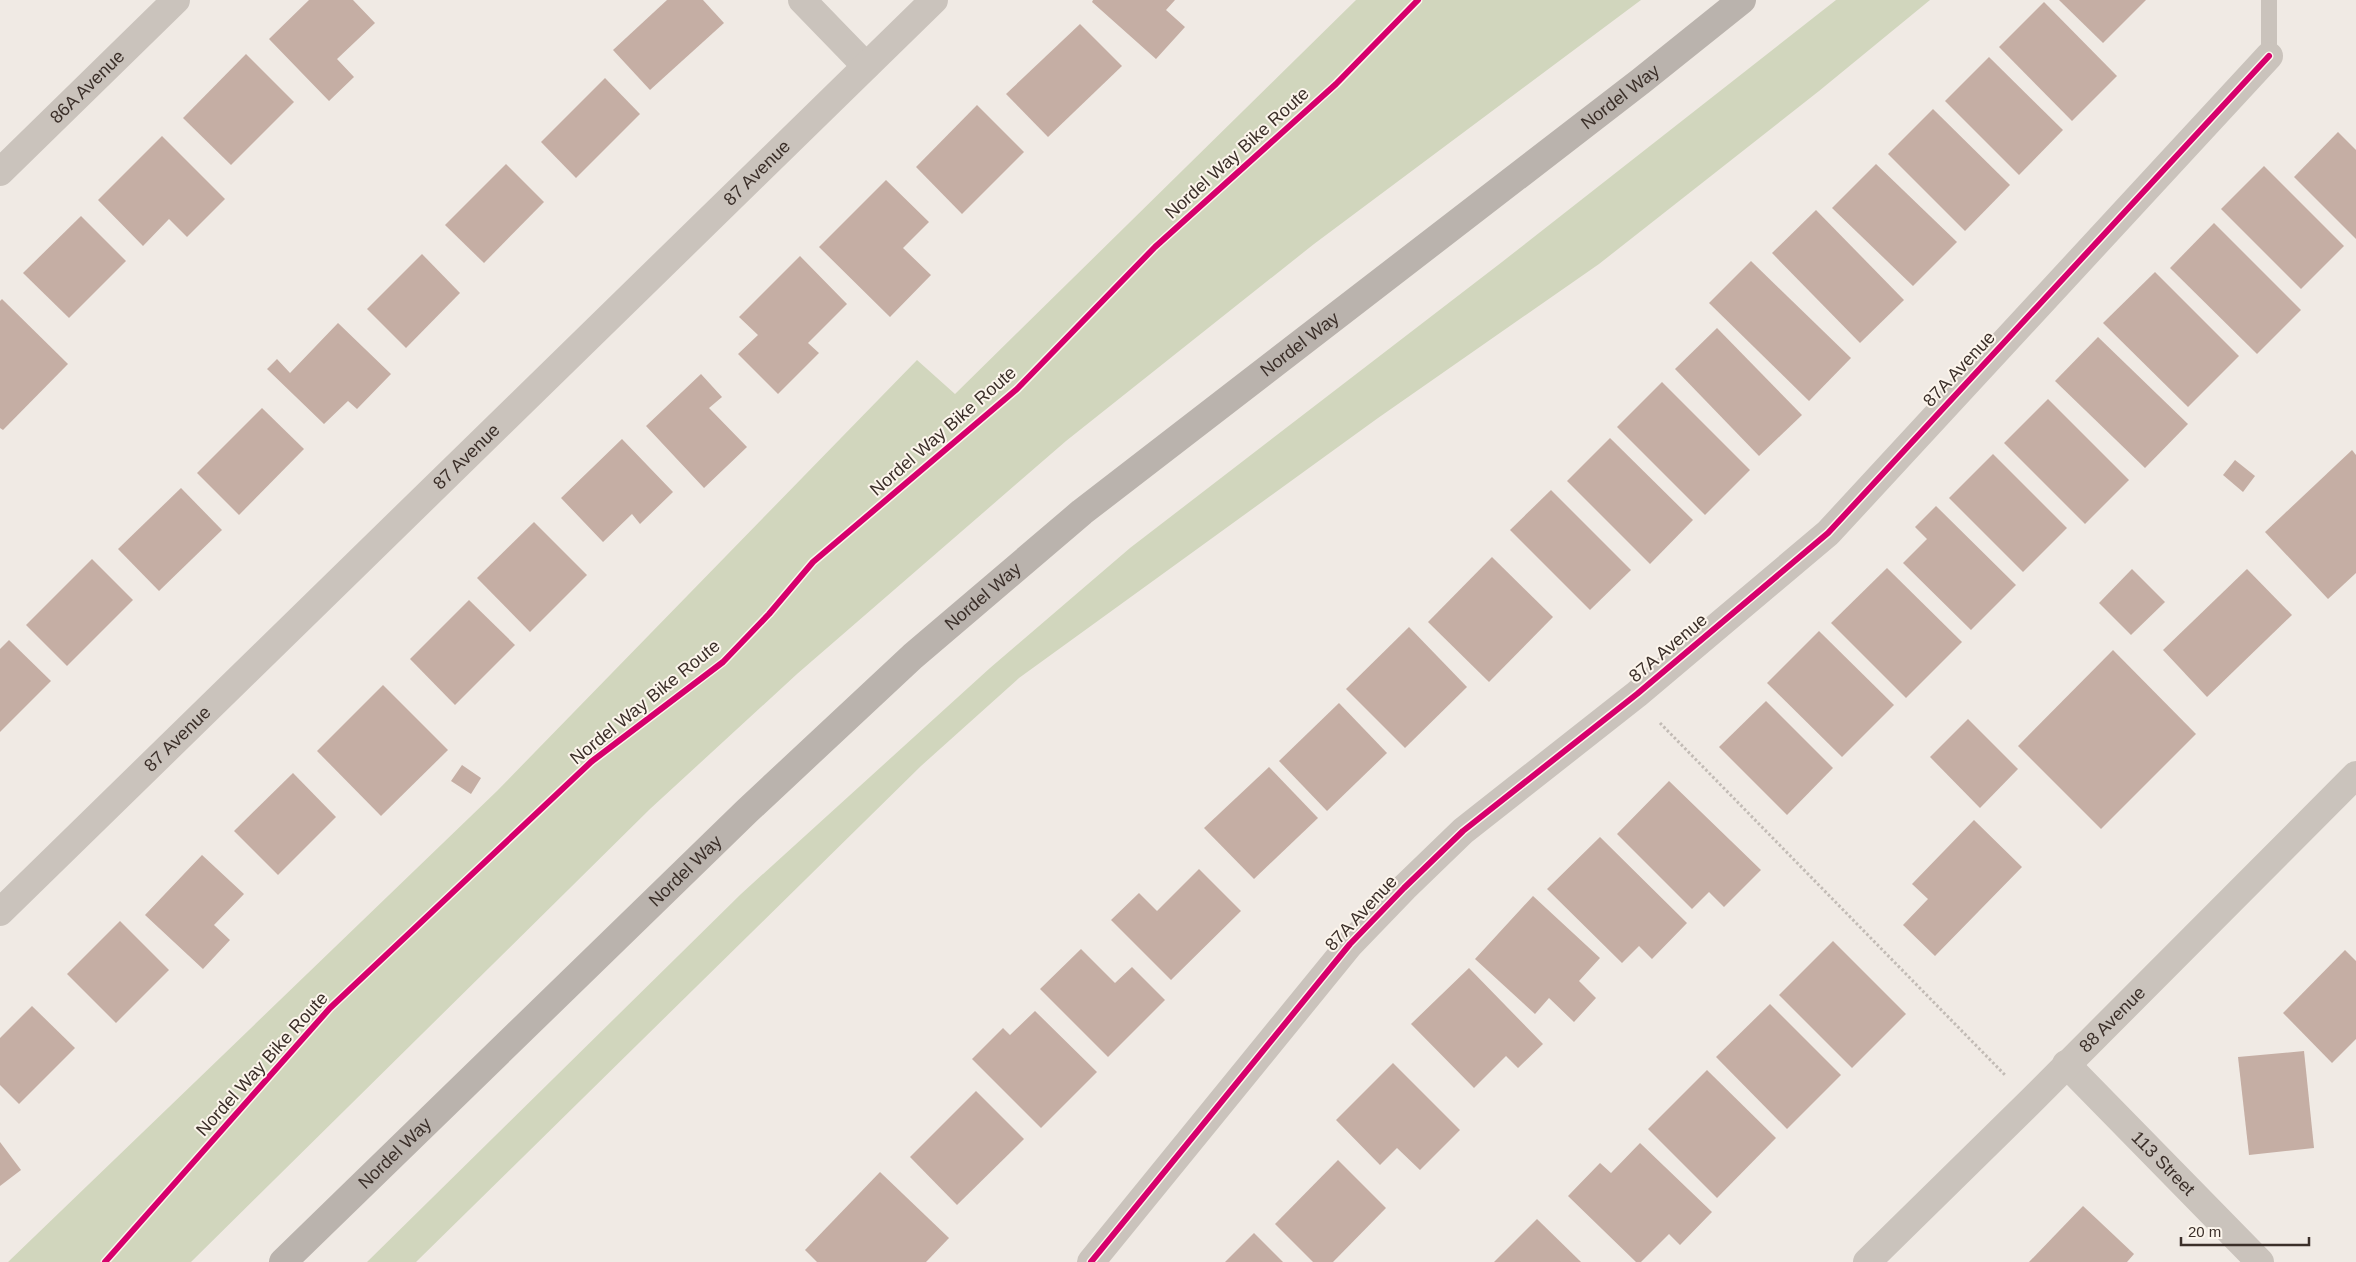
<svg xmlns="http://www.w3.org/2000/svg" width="2356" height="1262" font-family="Arial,sans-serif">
  <rect width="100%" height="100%" fill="#f0eae4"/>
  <g fill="#d1d6bd">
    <path d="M1356 0H1641L1314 244 1066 441 797 674 650 809 191 1262H8L497 791 917 360 955 394Z"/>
    <path d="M1836 0H1930L1819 91 1599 264 1378 418 1019 678 921 766 416 1262H367L741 894 990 668 1130 548 1502 262Z"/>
  </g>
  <g fill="#c5aea4">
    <path d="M309 0H353L375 23 337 59 354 77 329 101 269 39Z"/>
    <path d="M667 0H703L724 23 650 90 613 50Z"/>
    <path d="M1093 0H1175L1166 10 1185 27 1156 59 1092 2Z"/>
    <path d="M2059 0H2146L2103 43Z"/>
    <path d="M2044 2 2117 76 2072 121 1999 47Z"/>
    <path d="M1080 24 1122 66 1048 137 1006 94Z"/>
    <path d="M246 54 294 102 231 165 183 118Z"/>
    <path d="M1989 57 2063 130 2019 175 1945 101Z"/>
    <path d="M605 78 640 114 576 178 541 142Z"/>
    <path d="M977 105 1024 152 962 214 916 167Z"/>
    <path d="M1933 109 2010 185 1965 231 1888 154Z"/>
    <path d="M2338 132 2356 150V239L2294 177Z"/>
    <path d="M162 136 225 199 187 237 169 219 143 246 98 200Z"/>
    <path d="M506 164 544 202 484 263 445 225Z"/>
    <path d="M1876 164 1957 242 1913 286 1832 208Z"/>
    <path d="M2264 166 2344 246 2301 289 2221 209Z"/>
    <path d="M886 180 929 222 903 248 931 275 890 317 819 247Z"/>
    <path d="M1816 210 1904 300 1860 343 1772 253Z"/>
    <path d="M81 216 126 261 69 318 23 273Z"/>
    <path d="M2214 223 2301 310 2257 354 2170 268Z"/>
    <path d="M422 254 460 293 406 348 367 309Z"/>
    <path d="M800 256 847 304 808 343 819 353 778 394 738 354 758 335 739 317Z"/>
    <path d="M1751 261 1851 358 1809 401 1709 303Z"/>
    <path d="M2155 272 2239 356 2188 407 2103 323Z"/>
    <path d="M2 299 68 364 3 430 0 428V301Z"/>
    <path d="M338 323 391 374 357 409 348 401 324 424 267 369 277 359 290 373Z"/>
    <path d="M1717 328 1802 415 1759 456 1675 369Z"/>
    <path d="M2098 337 2188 424 2145 468 2055 381Z"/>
    <path d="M701 374 722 397 709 408 747 447 704 488 646 426Z"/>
    <path d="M1662 382 1750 470 1705 515 1617 427Z"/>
    <path d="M2048 399 2129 480 2085 524 2004 443Z"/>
    <path d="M262 408 304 449 239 515 197 473Z"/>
    <path d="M1610 438 1693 520 1650 564 1567 481Z"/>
    <path d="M622 439 673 492 640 524 632 514 603 542 561 498Z"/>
    <path d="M2352 450 2356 455V573L2328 599 2265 532Z"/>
    <path d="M1993 454 2067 528 2023 572 1949 498Z"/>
    <path d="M2235 460 2255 476 2243 492 2223 475Z"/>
    <path d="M181 488 222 530 159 591 118 549Z"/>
    <path d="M1551 490 1631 570 1590 610 1510 530Z"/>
    <path d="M1936 506 2016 585 1971 630 1903 563 1927 539 1915 527Z"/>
    <path d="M534 522 587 575 530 632 477 578Z"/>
    <path d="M1492 557 1553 617 1489 682 1428 622Z"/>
    <path d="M92 559 133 600 67 666 26 625Z"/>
    <path d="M1887 568 1962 642 1906 698 1831 623Z"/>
    <path d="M2132 569 2165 602 2131 635 2099 603Z"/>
    <path d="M2247 569 2292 615 2207 697 2163 650Z"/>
    <path d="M469 600 515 645 455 705 410 659Z"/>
    <path d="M1409 627 1467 687 1405 748 1346 689Z"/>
    <path d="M1819 631 1894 705 1842 757 1767 683Z"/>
    <path d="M9 640 51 681 0 732V649Z"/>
    <path d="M2113 650 2196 734 2101 829 2018 746Z"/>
    <path d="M383 685 448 750 381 816 317 751Z"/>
    <path d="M1766 701 1833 768 1787 815 1719 747Z"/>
    <path d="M1339 703 1387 753 1327 811 1279 761Z"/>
    <path d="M1968 719 2018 769 1980 808 1930 757Z"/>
    <path d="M462 765 481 778 471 794 451 781Z"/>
    <path d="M1269 767 1318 818 1254 879 1204 828Z"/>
    <path d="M293 773 336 817 278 875 234 831Z"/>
    <path d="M1669 781 1761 870 1724 907 1709 892 1692 909 1617 834Z"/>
    <path d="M1974 820 2022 867 1935 956 1903 925 1928 899 1912 884Z"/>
    <path d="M1600 837 1687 923 1652 959 1639 946 1622 963 1547 889Z"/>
    <path d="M202 855 244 894 214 925 230 940 203 969 145 915Z"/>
    <path d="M1199 869 1241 911 1171 980 1111 920 1139 893 1157 911Z"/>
    <path d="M1533 896 1600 958 1579 981 1596 998 1574 1022 1549 998 1535 1014 1475 959Z"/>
    <path d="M120 921 169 970 116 1023 67 974Z"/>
    <path d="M1833 941 1906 1014 1852 1068 1779 995Z"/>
    <path d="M1081 949 1115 983 1132 967 1165 1000 1108 1057 1040 989Z"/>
    <path d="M2345 950 2356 961V1039L2332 1063 2283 1013Z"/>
    <path d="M1469 968 1543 1044 1518 1068 1506 1056 1474 1088 1411 1024Z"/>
    <path d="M1770 1004 1841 1075 1787 1129 1716 1057Z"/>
    <path d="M32 1006 75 1048 19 1104 0 1085V1038Z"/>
    <path d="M1035 1011 1097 1072 1041 1128 972 1059 1003 1028 1010 1035Z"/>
    <path d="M2304 1051 2314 1148 2249 1155 2238 1057Z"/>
    <path d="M1393 1063 1460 1130 1420 1170 1397 1148 1380 1165 1336 1120Z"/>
    <path d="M1707 1070 1776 1138 1717 1198 1648 1129Z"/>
    <path d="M976 1091 1024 1139 957 1205 910 1157Z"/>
    <path d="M0 1142 21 1170 0 1186Z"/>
    <path d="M1640 1143 1712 1212 1680 1245 1669 1234 1641 1262H1636L1568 1196 1600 1163 1611 1173Z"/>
    <path d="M1338 1160 1386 1208 1333 1262H1313L1275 1224Z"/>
    <path d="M880 1172 949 1238 926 1262H817L805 1250Z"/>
    <path d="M2083 1206 2134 1254 2127 1262H2029Z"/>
    <path d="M1537 1219 1581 1262H1494Z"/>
    <path d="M1254 1233 1283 1262H1225Z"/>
  </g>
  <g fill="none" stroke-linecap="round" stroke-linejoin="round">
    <path stroke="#c2bbb5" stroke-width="3" stroke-dasharray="2.5 2.5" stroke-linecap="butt" d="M1660 723 2006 1076"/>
    <path stroke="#cac3bc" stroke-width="16" d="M2269 56V0"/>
    <g stroke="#cac3bc" stroke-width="28">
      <path d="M802 0 866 66"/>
      <path id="s1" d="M0 172 176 0"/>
      <path id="s2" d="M0 912 934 0"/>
      <path id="s3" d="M2066 1064 2260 1262"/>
      <path d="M1091 1262 1350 944 1404 888 1463 831 1637 694 1828 533 2269 56"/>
      <path id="s4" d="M1867 1262 2031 1101 2356 775"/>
    </g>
    <path stroke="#bab3ad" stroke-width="28" id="s5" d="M283 1262 747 811 913 656 1082 512 1641 81 1742 0"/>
    <defs>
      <g id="cycleway">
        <path d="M105 1262 330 1008 591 762 723 662 769 614 813 562 1017 389 1155 247 1336 84 1418 0"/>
        <path d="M1091 1262 1350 944 1404 888 1463 831 1637 694 1828 533 2269 56"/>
      </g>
    </defs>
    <use href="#cycleway" stroke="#fcf5ec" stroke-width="9"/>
    <use href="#cycleway" stroke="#d6006c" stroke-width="6"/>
  </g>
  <g text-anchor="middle" stroke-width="4" stroke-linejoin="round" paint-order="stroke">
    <g font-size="18" fill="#3b2f29" stroke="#fcf5ec">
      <text dy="6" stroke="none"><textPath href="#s1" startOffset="122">86A Avenue</textPath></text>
      <text dy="6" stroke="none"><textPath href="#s5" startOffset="1776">Nordel Way</textPath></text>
      <text transform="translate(1237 153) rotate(-42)" y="6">Nordel Way Bike Route</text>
      <text dy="6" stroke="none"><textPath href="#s2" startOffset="1058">87 Avenue</textPath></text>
      <text dy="6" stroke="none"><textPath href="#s5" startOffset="1371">Nordel Way</textPath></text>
      <text transform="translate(1959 369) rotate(-47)" y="6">87A Avenue</text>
      <text transform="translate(943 431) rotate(-41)" y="6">Nordel Way Bike Route</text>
      <text dy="6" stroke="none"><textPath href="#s2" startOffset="652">87 Avenue</textPath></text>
      <text dy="6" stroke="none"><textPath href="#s5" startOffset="966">Nordel Way</textPath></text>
      <text transform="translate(1668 648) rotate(-40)" y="6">87A Avenue</text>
      <text transform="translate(645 702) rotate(-39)" y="6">Nordel Way Bike Route</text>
      <text dy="6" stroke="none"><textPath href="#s2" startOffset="248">87 Avenue</textPath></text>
      <text dy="6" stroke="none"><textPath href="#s5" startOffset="561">Nordel Way</textPath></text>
      <text transform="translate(1361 913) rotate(-47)" y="6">87A Avenue</text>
      <text dy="6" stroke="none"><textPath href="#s4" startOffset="345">88 Avenue</textPath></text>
      <text transform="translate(262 1064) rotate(-48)" y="6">Nordel Way Bike Route</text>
      <text dy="6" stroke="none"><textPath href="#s5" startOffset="156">Nordel Way</textPath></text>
      <text dy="6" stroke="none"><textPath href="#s3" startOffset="139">113 Street</textPath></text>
    </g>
  </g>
  <path d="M2181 1237v8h128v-8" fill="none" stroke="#3b2f29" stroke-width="2.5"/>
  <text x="2188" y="1237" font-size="15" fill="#3b2f29" stroke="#fcf5ec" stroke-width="4" paint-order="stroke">20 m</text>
</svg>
